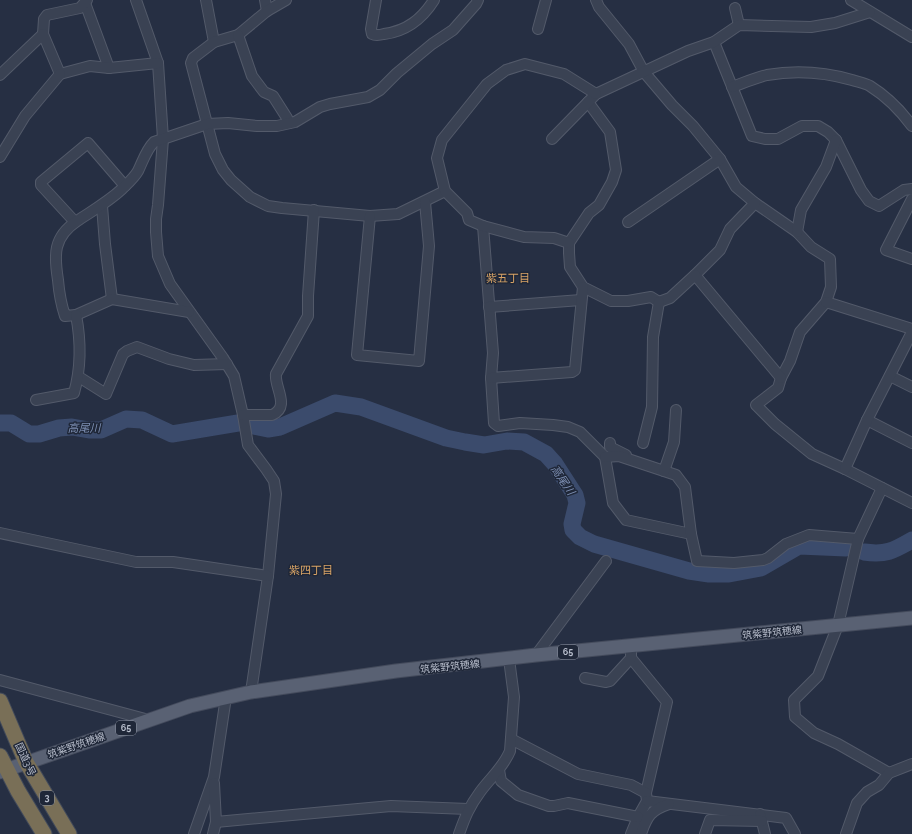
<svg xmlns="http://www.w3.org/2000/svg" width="912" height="834" font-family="Raleway,'Noto Sans JP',sans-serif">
  <rect width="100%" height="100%" fill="#262f43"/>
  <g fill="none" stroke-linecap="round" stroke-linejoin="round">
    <g stroke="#3b4b6c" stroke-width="17">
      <path d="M0 423H11L29 434H39L59 428 72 427 89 430H101L126 419 142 420 172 434 238 423"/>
      <path d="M249 425 268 429 280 427 335 403 361 407 446 438 465 442 484 445 507 441 524 442 546 454 555 464 575 495 577 503 572 524 573 530 580 537 594 544 689 571 709 574H729L761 568 799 546 846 548"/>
      <path d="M864 552C886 555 893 551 912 540"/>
    </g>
    <defs>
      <g id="minor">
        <path d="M136 0 158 63 163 139 158 205 156 219V232L158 256 170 284 223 358 234 376 243 415 248 445 266 469 274 481 276 494 268 576 251 692"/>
        <path d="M206 0 214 42"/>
        <path d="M265 0 267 11"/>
        <path d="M286 0 267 11 238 35 214 42 193 58 191 63 215 154 223 170 231 180 250 197 268 206 282 208 370 216 398 214 445 191"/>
        <path d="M376 0 371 29 372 34C376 36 380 35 384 34 407 31 422 19 434 0"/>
        <path d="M596 0 599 7 629 44 644 72 672 105 693 126 720 159 736 187 755 203 797 232 811 247 830 259 831 287 826 302 800 332 790 361 781 378 778 388 756 405 775 424 812 454 845 469 912 503"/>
        <path d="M851 0 912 37"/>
        <path d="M85 3 109 68"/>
        <path d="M735 8 739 25"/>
        <path d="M538 29 546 0"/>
        <path d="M43 34 44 19 47 15 80 8 87 0"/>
        <path d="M238 35 252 76 264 92 273 96 287 118 289 123"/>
        <path d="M714 42 752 136 765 139H778L802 126H818L828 132 836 140 861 190 869 201 879 206 904 190 912 189"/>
        <path d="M0 75 43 34 60 74 90 66 109 68 158 63"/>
        <path d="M732 87C743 83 755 78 767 75 796 70 824 72 852 80 858 82 865 83 870 86 886 96 901 111 912 126"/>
        <path d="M588 102 610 132 616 170 612 182 599 205 589 213 569 243V253L570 267 583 287 611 301H628L651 297 659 302"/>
        <path d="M552 139 596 94 688 51 714 42 739 25 811 27 835 23 870 12"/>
        <path d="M0 157 25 116 60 74"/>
        <path d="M912 199 886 250 912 259"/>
        <path d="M102 206 105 244 112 299"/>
        <path d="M370 216 357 355 419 361 429 246 425 202"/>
        <path d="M75 222 41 185V182L88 143 125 186"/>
        <path d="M628 222 720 159"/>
        <path d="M483 226 493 353 491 378 494 423 498 426 520 423 553 425 568 427 580 432 605 457 613 503 626 520 691 534"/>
        <path d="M797 232 801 210 826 167 836 140"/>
        <path d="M569 243 554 238 524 237 483 226 469 220 467 213 445 191 437 158 442 140 487 84 506 70 525 64 564 74 596 94"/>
        <path d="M695 275 720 250 730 229 755 203"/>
        <path d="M659 302 670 298 695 275 781 378"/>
        <path d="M826 302 912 329"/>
        <path d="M489 307 581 300"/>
        <path d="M189 312 112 299 76 315 65 316C61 304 59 292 58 280 54 255 53 237 77 221 92 211 108 202 122 189 127 184 134 178 138 171 143 161 146 150 154 142L207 124 228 123 257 126H277L295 122 320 107 330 104 368 97 380 90 397 73 432 44 453 30 476 4 478 0"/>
        <path d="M890 376 912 387"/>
        <path d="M79 377 106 394 123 354 127 351 137 347 169 359 194 365 227 364"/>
        <path d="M491 378 572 372 575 370 583 287"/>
        <path d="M36 400 74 393C81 368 81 341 76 315"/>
        <path d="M243 415H272C291 407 274 387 276 374L308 316V296L314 210"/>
        <path d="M867 420 912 443"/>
        <path d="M610 443V447L626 455"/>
        <path d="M643 443 652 407 653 337 659 302"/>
        <path d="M605 457 619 456 676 475 685 487 691 534 697 561 734 563 763 560 768 558 786 544 809 535 858 539"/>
        <path d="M845 469 867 420 912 332"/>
        <path d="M664 471 674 442 676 410"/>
        <path d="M882 488 858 539 838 625 818 676 794 700 795 717 814 733 838 744 889 773"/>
        <path d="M0 533 136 562H173L268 576"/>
        <path d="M631 646V658L667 702 646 793 647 801 638 817 631 834"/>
        <path d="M536 655 606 561"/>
        <path d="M585 678 606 682 610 681 631 658"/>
        <path d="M0 680 149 720"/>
        <path d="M511 739 578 774 631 785 646 793"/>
        <path d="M499 770 501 781 518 795 549 806H554L568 803 638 817"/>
        <path d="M647 801 786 818 795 834"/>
        <path d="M760 814 765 834"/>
        <path d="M216 822 391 806 468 809"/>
        <path d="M194 834 214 777 226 697"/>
        <path d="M213 834 216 822 214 783"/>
        <path d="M459 834C465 817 469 807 480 792 490 778 503 768 510 751L514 697 509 659"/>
        <path d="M641 834C647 816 651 810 669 804"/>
        <path d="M705 834 710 820 762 821"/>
        <path d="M846 834 857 803 867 792 879 785 889 773 912 764"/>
      </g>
      <path id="major" d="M0 772 190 706 251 692 396 671 536 655 912 618"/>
      <g id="highway">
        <path d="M0 701 26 762 69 834"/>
        <path d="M0 756 18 791 44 834"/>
      </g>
    </defs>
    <use href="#minor" stroke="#535a6a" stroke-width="12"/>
    <use href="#major" stroke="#444b5c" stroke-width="15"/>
    <use href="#highway" stroke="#424a5a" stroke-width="17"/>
    <use href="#minor" stroke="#3a4253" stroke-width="10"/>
    <use href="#major" stroke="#596173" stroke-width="13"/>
    <use href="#highway" stroke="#796f57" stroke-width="15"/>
  </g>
  <g text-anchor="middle" stroke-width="3" stroke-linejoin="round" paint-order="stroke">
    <g fill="#1f2738" stroke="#8a91a0" stroke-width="1">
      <rect x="558" y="645" width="20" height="14" rx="3"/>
      <rect x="116" y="721" width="20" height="14" rx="3"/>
      <rect x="40" y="791" width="14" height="14" rx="3"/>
    </g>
    <g font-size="9" font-weight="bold" fill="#b8becc">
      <text x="568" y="655">65</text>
      <text x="126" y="731">65</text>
      <text x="47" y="801">3</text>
    </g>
    <g font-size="10" fill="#b8becc" stroke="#1f2738">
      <text transform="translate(772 632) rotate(-6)" y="4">筑紫野筑穂線</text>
      <text transform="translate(450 666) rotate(-6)" y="4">筑紫野筑穂線</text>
      <text transform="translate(76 745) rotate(-19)" y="4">筑紫野筑穂線</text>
      <text transform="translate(26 759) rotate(65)" y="4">国道3号</text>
    </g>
    <g font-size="11" fill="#d9a466" stroke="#1f2738">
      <text x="508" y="282">紫五丁目</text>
      <text x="311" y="574">紫四丁目</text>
    </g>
    <g font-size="11" font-style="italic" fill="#7e90b4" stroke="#1f2738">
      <text transform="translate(84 428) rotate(-1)" y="4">高尾川</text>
      <text transform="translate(563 480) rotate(56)" y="4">高尾川</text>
    </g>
  </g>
</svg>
